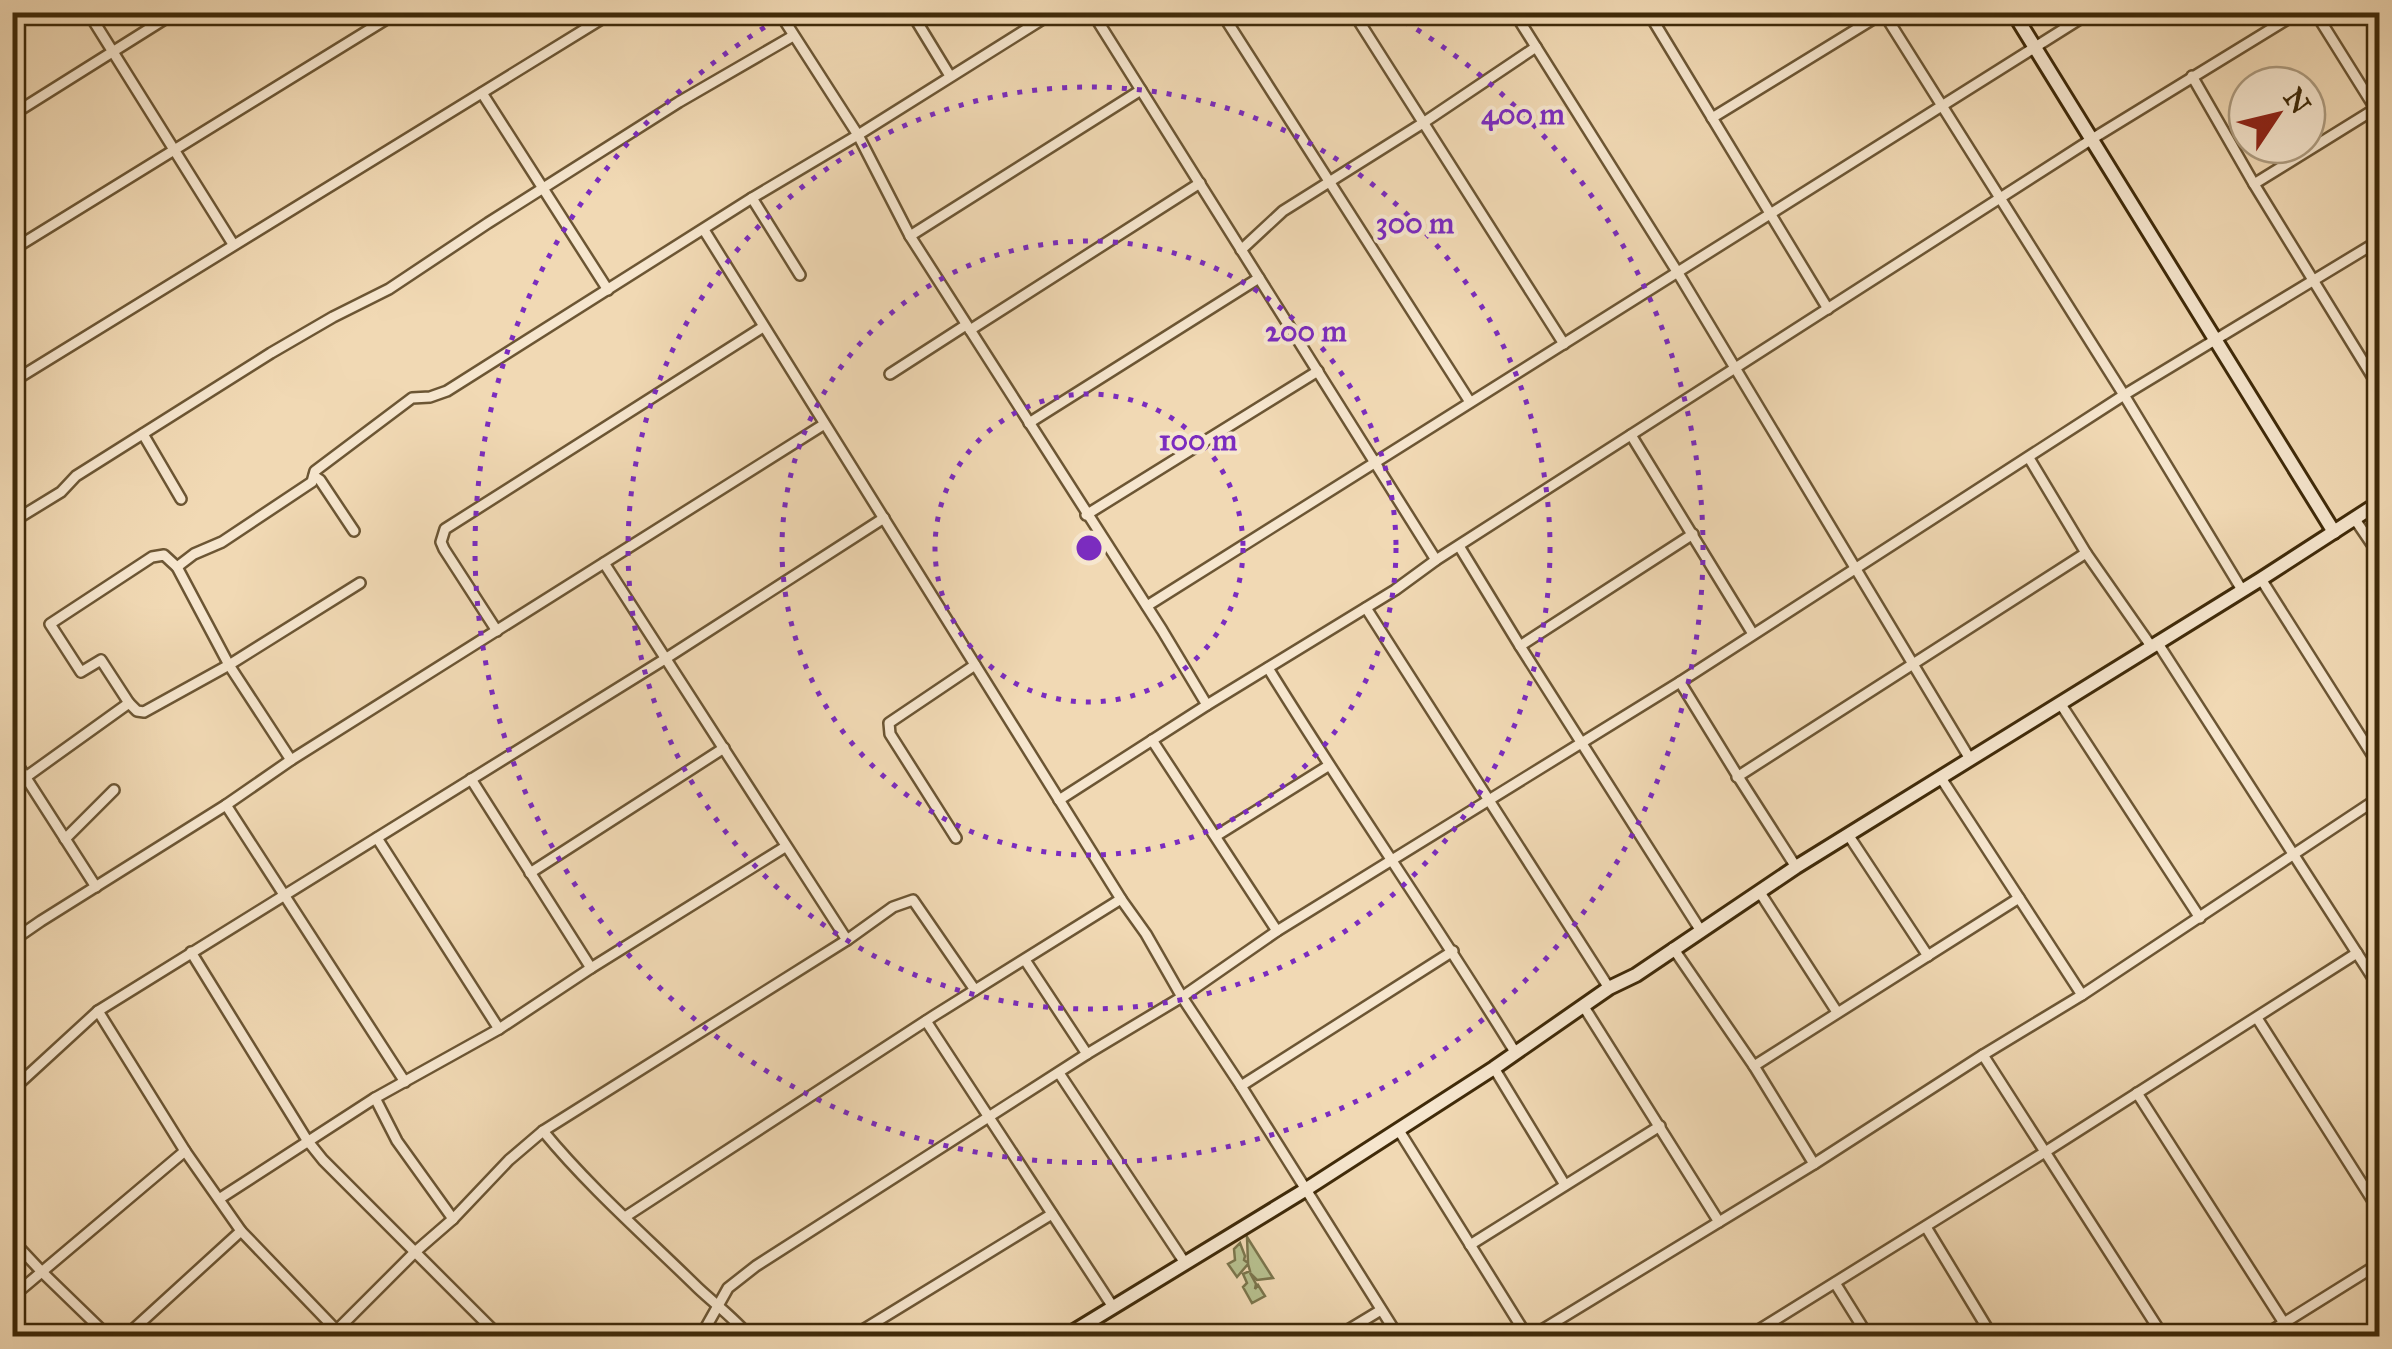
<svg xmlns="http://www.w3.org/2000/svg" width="2392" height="1349" font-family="'IM FELL Great Primer',serif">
  <rect width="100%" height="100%" fill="#f1d9b4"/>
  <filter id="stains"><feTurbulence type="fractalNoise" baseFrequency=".002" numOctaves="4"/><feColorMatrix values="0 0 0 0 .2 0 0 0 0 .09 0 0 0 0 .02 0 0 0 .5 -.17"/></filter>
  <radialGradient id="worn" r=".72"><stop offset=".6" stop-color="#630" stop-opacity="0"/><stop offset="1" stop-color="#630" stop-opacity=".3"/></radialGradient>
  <path fill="#b7c08f" stroke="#7b754c" stroke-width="2.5" d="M1247 1237 1273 1278 1257 1280 1250 1273 1256 1284 1255 1289 1258 1285 1265 1296 1252 1303 1243 1287 1247 1283 1243 1274 1250 1271 1248 1264 1237 1277 1228 1264 1235 1260 1234 1249 1240 1243 1245 1256 1244 1260 1248 1263Z"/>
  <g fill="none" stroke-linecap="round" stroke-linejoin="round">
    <defs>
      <g id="street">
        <path d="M88 12 233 244"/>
        <path d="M779 12 858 135 910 236 1162 630 1207 705"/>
        <path d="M911 12 950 76"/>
        <path d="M1092 12 1436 560"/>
        <path d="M1221 12 1470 402"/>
        <path d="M1353 12 1564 344"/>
        <path d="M1514 12 1678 273 1970 759"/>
        <path d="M1648 12 1828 309"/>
        <path d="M1883 12 2124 395 2242 590"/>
        <path d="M2315 12 2380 116"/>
        <path d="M2192 76 2254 184 2380 389"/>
        <path d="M482 93 608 290"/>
        <path d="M12 115 176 12"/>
        <path d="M1712 118 1883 13"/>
        <path d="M2254 184 2375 109"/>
        <path d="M752 198 800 275"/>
        <path d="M704 230 1121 899 1146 934 1182 997 1241 1086 1398 1336"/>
        <path d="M910 236 1141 90"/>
        <path d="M12 250 398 12"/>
        <path d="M1241 250 1283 211 1423 123 1536 47"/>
        <path d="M970 330 1200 183"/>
        <path d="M890 374 966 325"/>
        <path d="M12 382 613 12"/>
        <path d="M1029 423 1259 278"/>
        <path d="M143 434 181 499"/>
        <path d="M1631 435 1753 634"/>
        <path d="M2029 458 2086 553 2151 646"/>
        <path d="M314 476 320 480 354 531"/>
        <path d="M1086 515 1318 371"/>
        <path d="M2354 518 2380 556"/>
        <path d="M12 522 61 492 76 476 271 353 333 317 389 289 488 223 679 102 793 36"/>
        <path d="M1459 546 1520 646 1701 931"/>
        <path d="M604 563 847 940"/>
        <path d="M177 567 194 554 222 542 312 482 315 471 412 398 430 397 447 391 752 198 858 135 1054 12"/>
        <path d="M2261 579 2380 767"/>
        <path d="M1147 606 2091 12"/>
        <path d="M1366 608 1609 988"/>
        <path d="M497 631 444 549 441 542 445 529 763 327"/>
        <path d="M2157 642 2380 989"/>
        <path d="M1520 646 1693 534"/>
        <path d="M1268 668C1348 798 1435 922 1515 1052"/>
        <path d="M1680 682 1739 778 1796 867"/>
        <path d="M129 703 101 660 81 672 50 624 152 557 164 555 177 567 229 665 291 760"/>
        <path d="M2060 703 2200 918"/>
        <path d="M1152 740 1277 931"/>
        <path d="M12 756 96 887"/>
        <path d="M26 777 129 703 137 711 144 712 229 665 360 583"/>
        <path d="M1737 777 2086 553"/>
        <path d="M1941 778 2082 995"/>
        <path d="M471 779 591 968"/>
        <path d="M1059 800 1207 705 1395 590 1436 560 2092 139 2299 12"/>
        <path d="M226 805 405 1082"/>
        <path d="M1216 836 1328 766"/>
        <path d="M1849 836 1928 956"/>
        <path d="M377 838 499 1029"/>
        <path d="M956 838 890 734 889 723 975 665"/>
        <path d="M65 839 114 790"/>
        <path d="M530 873 724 748"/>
        <path d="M1759 891 1837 1012"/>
        <path d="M12 941 41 921 226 805 291 760 823 425"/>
        <path d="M1673 948 1754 1066 1814 1164"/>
        <path d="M191 952 307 1140 323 1160 499 1336"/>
        <path d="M1025 960 1087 1054"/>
        <path d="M1584 1007 1719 1222"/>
        <path d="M98 1011 185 1151 241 1231 342 1336"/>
        <path d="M2257 1018 2380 1212"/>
        <path d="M926 1021 1113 1307"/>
        <path d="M1983 1055 2163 1336"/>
        <path d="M1754 1066 2019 898"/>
        <path d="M1494 1068 1565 1185"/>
        <path d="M1059 1073 1185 1263"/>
        <path d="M1241 1086 1453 951"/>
        <path d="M12 1090 98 1011 665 659 884 518"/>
        <path d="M2137 1093 2284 1323"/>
        <path d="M1398 1129 1527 1336"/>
        <path d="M543 1131C589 1187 646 1237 698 1288 715 1304 734 1318 749 1336"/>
        <path d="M219 1199 375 1098"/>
        <path d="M625 1217 935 1015 1121 899"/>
        <path d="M453 1219 397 1141 375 1098 499 1029 591 968 785 847"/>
        <path d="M1926 1227 1992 1336"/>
        <path d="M12 1240 42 1272 108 1336"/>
        <path d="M1470 1245 1660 1126"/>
        <path d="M1835 1283 1868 1336"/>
        <path d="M12 1297 185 1151"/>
        <path d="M126 1336 241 1231"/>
        <path d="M331 1336 415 1252 453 1219 509 1160 543 1131 847 940 893 907 913 900 975 990"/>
        <path d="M701 1336 728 1288 756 1266 1087 1054 1182 997 1277 931 1680 682 2124 395 2380 240"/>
        <path d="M853 1336 1052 1214"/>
        <path d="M1338 1336 1381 1310"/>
        <path d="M1532 1336 1814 1164 1983 1055 2082 995 2380 797"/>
        <path d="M1749 1336 2045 1152 2357 953"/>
        <path d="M2263 1336 2380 1263"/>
      </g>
      <g id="secondary">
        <path d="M2013 12 2334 532"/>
        <path d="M1066 1336 1305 1190 1494 1068 1609 988 1636 975 1796 867 2261 579 2380 502"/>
      </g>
    </defs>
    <use href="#street" stroke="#6c5634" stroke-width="14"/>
    <use href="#secondary" stroke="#3f2a09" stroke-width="18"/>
    <use href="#street" stroke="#f6e6ce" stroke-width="9"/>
    <use href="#secondary" stroke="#f6e6ce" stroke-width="12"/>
  </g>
  <g fill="none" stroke="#7b2cbf" stroke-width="5" stroke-dasharray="5 10">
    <circle cx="1089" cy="548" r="154"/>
    <circle cx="1089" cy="548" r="307"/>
    <circle cx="1089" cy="548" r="461"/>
    <path d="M1391 14A614 614 0 1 1 787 14"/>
  </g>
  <circle cx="1089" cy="548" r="15" fill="#7b2cbf" stroke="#f6e6ce" stroke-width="5"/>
  <g font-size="30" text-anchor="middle" font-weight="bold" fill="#7b2cbf" stroke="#f6e6ce" stroke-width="8" stroke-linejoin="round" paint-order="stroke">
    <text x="1523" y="124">400 m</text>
    <text x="1415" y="233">300 m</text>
    <text x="1306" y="341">200 m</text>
    <text x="1198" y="450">100 m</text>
  </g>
  <rect width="2392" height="1349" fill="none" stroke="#f1d9b4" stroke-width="50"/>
  <rect x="15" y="15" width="2362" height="1319" fill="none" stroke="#3f2a09" stroke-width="5"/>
  <rect x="25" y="25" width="2342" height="1299" fill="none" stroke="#3f2a09" stroke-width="2.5"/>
  <g transform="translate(2277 115) rotate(55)"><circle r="48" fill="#f6e6ce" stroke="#ad9b7f" stroke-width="2.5"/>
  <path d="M0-8L18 38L0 25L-18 38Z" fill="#8f2418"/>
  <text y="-15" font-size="28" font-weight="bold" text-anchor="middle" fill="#3f2a09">N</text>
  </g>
  <rect width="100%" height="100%" filter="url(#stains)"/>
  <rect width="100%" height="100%" fill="url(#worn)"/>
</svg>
